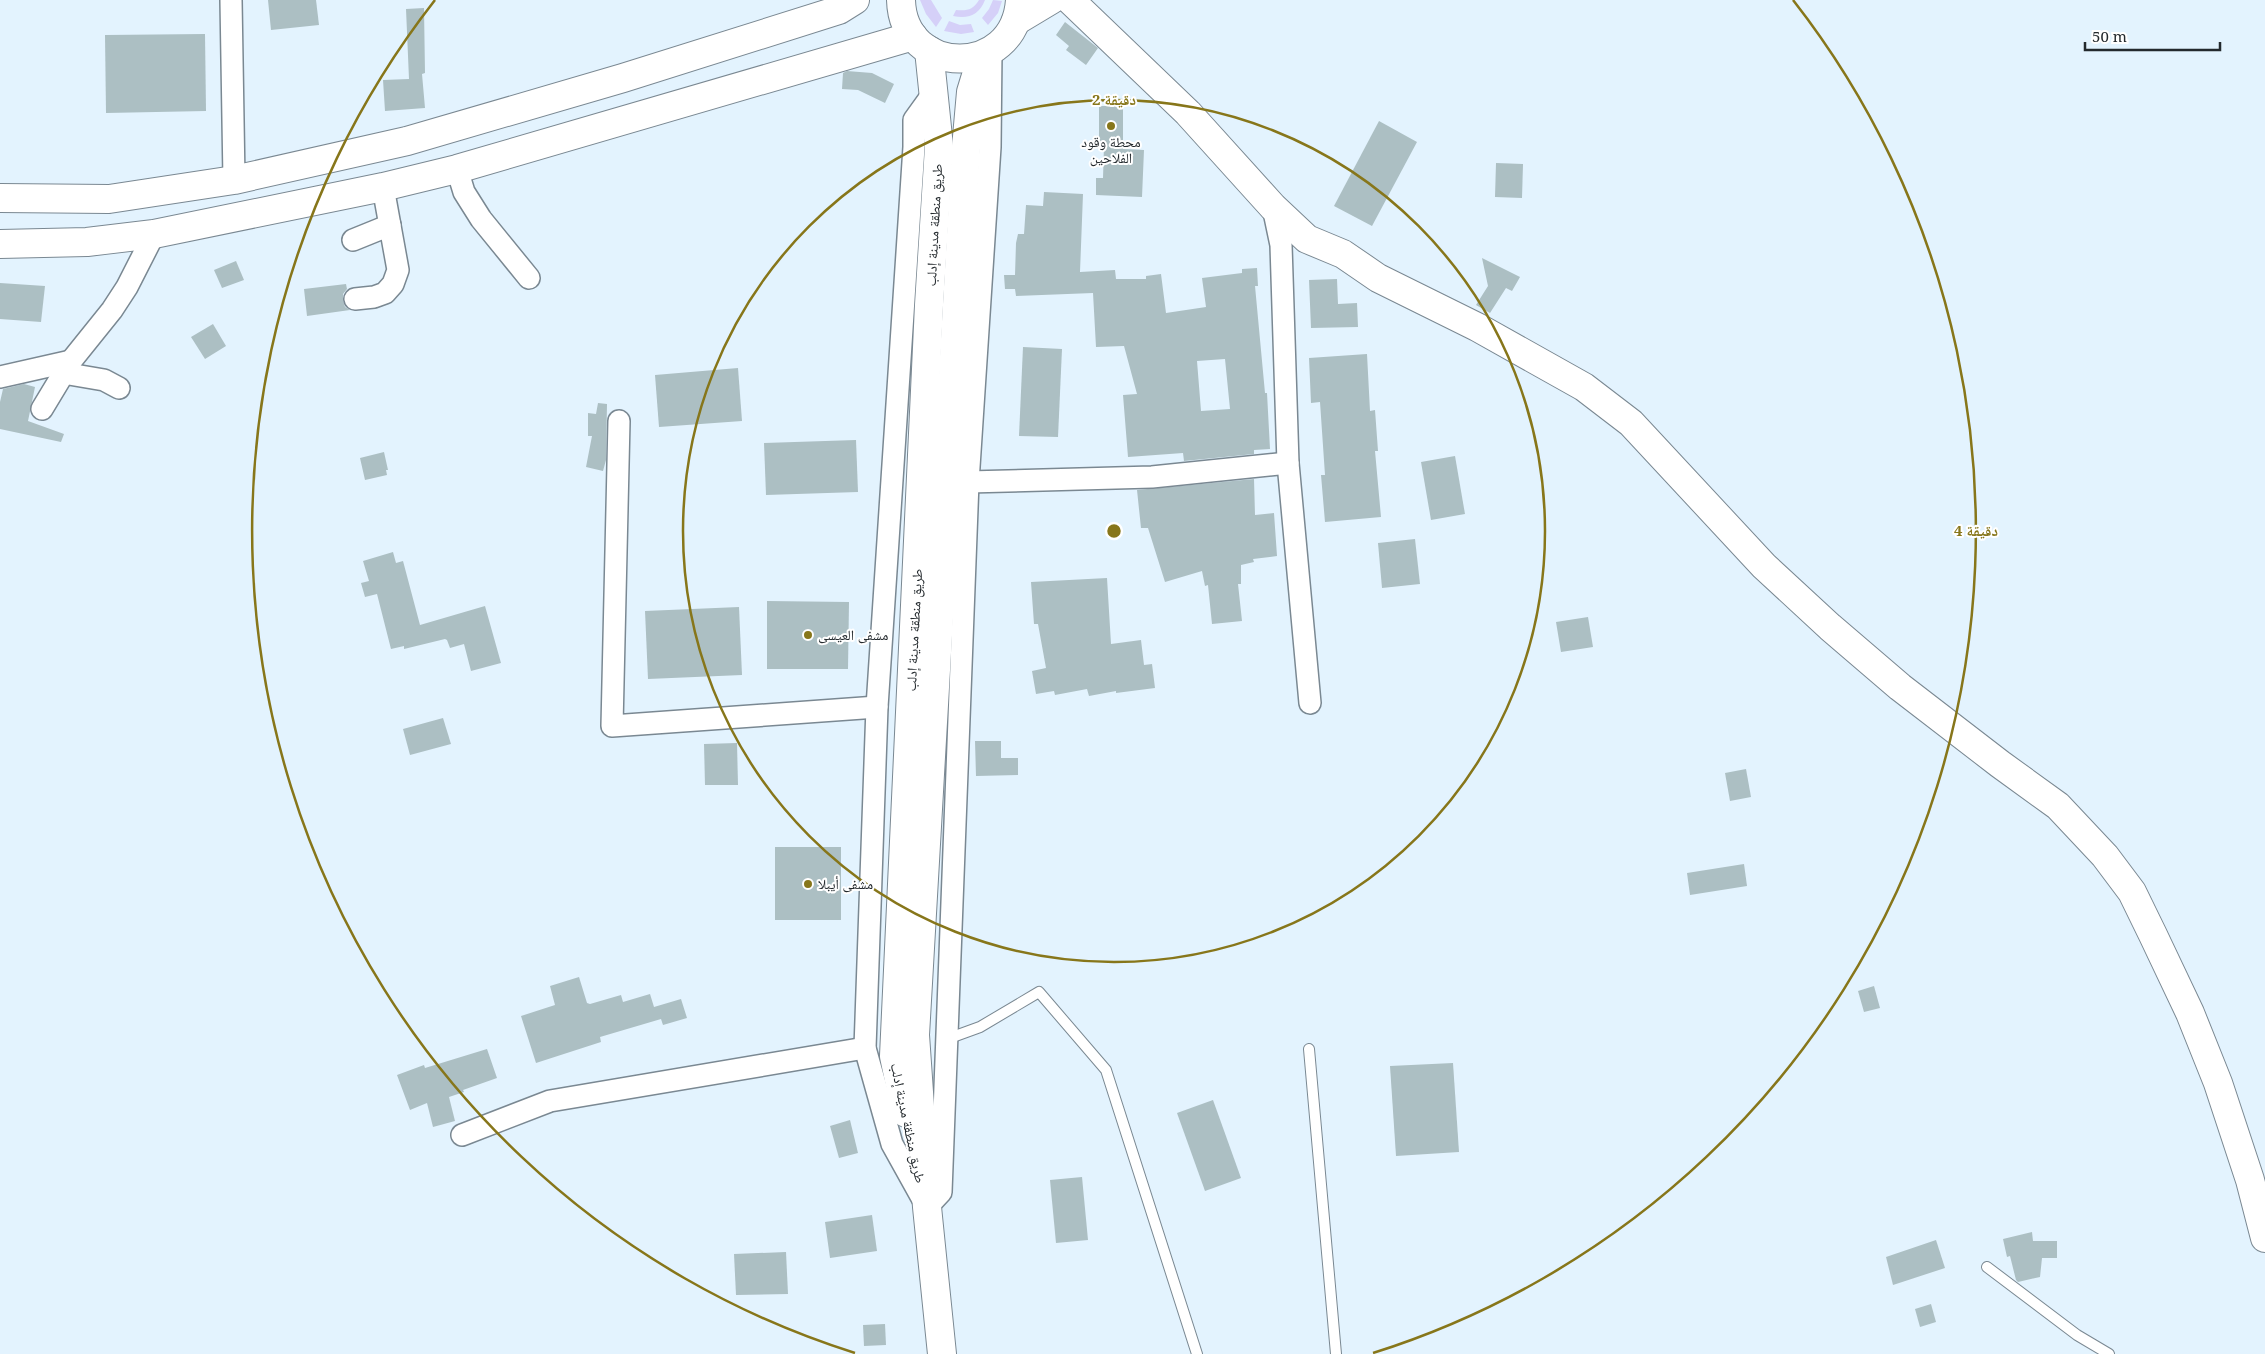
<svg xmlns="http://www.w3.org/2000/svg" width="2265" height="1354" font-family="'Noto Serif','Noto Naskh Arabic',serif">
  <rect width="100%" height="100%" fill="#e3f3fe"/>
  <g fill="#d5d0f8">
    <path d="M920 0H931L942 18 936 27 926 14Z"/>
    <path d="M979 0H985C979 15 969 19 953 16L956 10C967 11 973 10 979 0Z"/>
    <path d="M993 0 1002 1 998 13 988 25 982 18 989 9Z"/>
    <path d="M949 21 960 25 971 24 974 32 961 34 944 31Z"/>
  </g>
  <g fill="#acbfc3" fill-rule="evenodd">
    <path d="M268 0H316L319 25 271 30Z"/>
    <path d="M424 8 425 73 422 74 425 108 385 111 383 80 409 79 406 9Z"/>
    <path d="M1065 22 1098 48 1086 65 1066 50 1069 46 1056 35Z"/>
    <path d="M205 34 206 111 106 113 105 35Z"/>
    <path d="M847 71 872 73 894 84 885 103 858 90 842 89 843 73Z"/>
    <path d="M1099 106H1123V149L1144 150 1142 197 1096 195V178H1103L1104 146H1099Z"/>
    <path d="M1379 121 1417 142 1372 226 1334 206Z"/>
    <path d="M1496 163 1523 164 1522 198 1495 197Z"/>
    <path d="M1044 192 1083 194 1080 272 1115 270 1116 279H1146V276L1161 274 1166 313 1206 307 1202 278 1242 273V269L1257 268 1258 286H1255L1265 393H1267L1270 449 1254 450V454L1184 461 1183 453 1128 457 1123 395 1137 394 1124 346 1096 347 1093 293 1016 296 1015 289H1005L1004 275H1015L1016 243 1018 234H1024L1026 205 1043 206ZM1225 359 1230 409 1201 411 1197 361Z"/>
    <path d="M1482 258 1520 277 1512 291 1506 288 1490 313 1476 305 1488 286Z"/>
    <path d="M236 261 244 280 222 288 214 270Z"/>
    <path d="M1337 279 1338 304 1357 303 1358 327 1311 328 1309 280Z"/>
    <path d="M0 283 45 286 41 322 0 319Z"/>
    <path d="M346 284 347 289 343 294V301L345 307 350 310 307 316 304 289Z"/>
    <path d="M213 324 226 346 205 359 191 337Z"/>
    <path d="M1023 347 1062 349 1058 437 1019 436Z"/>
    <path d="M1367 354 1370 411 1375 410 1378 451H1375L1381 517 1325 522 1321 475H1325L1320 402 1311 403 1309 358Z"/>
    <path d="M738 368 742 421 659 427 655 375Z"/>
    <path d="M24 384 35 387 28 421 64 434 61 442 0 429V402L3 389Z"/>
    <path d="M598 403 607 404 606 460 603 471 586 467 592 436H588V413L596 414Z"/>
    <path d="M856 440 858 492 766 495 764 443Z"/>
    <path d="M384 452 388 470H386L387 475 365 480 360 458Z"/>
    <path d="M1455 456 1465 514 1431 520 1421 462Z"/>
    <path d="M1254 479 1255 515 1274 513 1277 556 1253 559 1254 562 1241 565V584H1238L1242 621 1212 624 1208 585 1205 586 1202 571 1165 582 1148 528H1141L1137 490Z"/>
    <path d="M1415 539 1420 584 1382 588 1378 543Z"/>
    <path d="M393 552 396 563 403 561 420 625 485 606 501 663 471 671 464 644 450 648 447 640 445 639 404 649V646L391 649 377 594 365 597 361 583 369 581 363 561Z"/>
    <path d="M1107 578 1111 644 1141 640 1144 665 1152 664 1155 688 1116 693V691L1089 696 1087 689 1055 695 1054 691 1036 694 1032 671 1046 668 1038 624H1034L1031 582Z"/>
    <path d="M767 601 849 602 848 669H767Z"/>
    <path d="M739 607 742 675 648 679 645 611Z"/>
    <path d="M1588 617 1593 647 1561 652 1556 622Z"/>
    <path d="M443 718 451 744 410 755 403 729Z"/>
    <path d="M975 741H1001V758H1018V775L976 776Z"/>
    <path d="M737 743 738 785H705L704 744Z"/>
    <path d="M1746 769 1751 797 1730 801 1725 773Z"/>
    <rect x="775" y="847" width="66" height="73"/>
    <path d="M1744 864 1747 886 1690 895 1687 873Z"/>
    <path d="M579 977 587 1003 590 1004 621 995 623 1002 650 994 654 1007 681 999 687 1018 663 1025 661 1019 600 1037 601 1042 536 1063 521 1016 555 1005 550 986Z"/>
    <path d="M1874 986 1880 1008 1864 1012 1858 991Z"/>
    <path d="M487 1049 497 1078 463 1090 464 1092 449 1097 455 1121 433 1127 427 1103 410 1110 397 1075 424 1065 425 1068Z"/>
    <path d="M1453 1063 1459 1152 1396 1156 1390 1066Z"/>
    <path d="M1213 1100 1241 1178 1205 1191 1177 1113Z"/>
    <path d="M850 1120 858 1153 839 1158 830 1126Z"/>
    <path d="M1082 1177 1088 1240 1056 1243 1050 1180Z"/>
    <path d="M872 1215 877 1251 830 1258 825 1222Z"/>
    <path d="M2032 1232 2033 1241H2057V1258H2042L2040 1277 2018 1282 2016 1280 2010 1256 2007 1257 2003 1239Z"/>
    <path d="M1936 1240 1945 1268 1893 1285 1886 1257Z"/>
    <path d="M786 1252 788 1294 736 1295 734 1254Z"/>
    <path d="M1931 1304 1936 1322 1920 1327 1915 1309Z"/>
    <path d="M885 1324 886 1345 864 1346 863 1325Z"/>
  </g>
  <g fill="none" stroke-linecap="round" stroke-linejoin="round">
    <defs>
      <g id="lane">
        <path d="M947 1039 980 1027 1039 992 1106 1070 1197 1354"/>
        <path d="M1309 1049 1336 1354"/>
        <path d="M1987 1267 2077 1335 2109 1354"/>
      </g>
      <g id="street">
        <path d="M231 0 234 180"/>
        <path d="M932 95 914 120V147L877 707 865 1048 892 1144 927 1207 941 1192 968 482 990 147 991 51"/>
        <path d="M457 169 464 192 481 219 529 278"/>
        <path d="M1273 207 1281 245 1288 463 1310 703"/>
        <path d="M353 240 390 225"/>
        <path d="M355 299 374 297 385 293 393 284 398 270 383 187"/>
        <path d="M63 373 104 380 119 388"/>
        <path d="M0 377 71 361"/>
        <path d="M42 409 71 361 112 310 127 287 154 234"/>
        <path d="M619 421 612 726 877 707"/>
        <path d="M968 482 1152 477 1288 463"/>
        <path d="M462 1135 550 1101 865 1048"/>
      </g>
      <path id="secondary" d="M1070 0 1188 113 1273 207 1307 239 1343 254 1378 278 1477 327 1584 387 1631 423 1764 566 1830 627 1900 687 2000 764 2058 806 2105 856 2132 892 2153 935 2190 1013 2218 1083 2250 1180 2265 1238"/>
      <g id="primary">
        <path d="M901 0C903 77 1015 79 1020 0"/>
        <path d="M1016 21 1051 0"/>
        <path d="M0 198 109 199 234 180 407 141 623 78 839 10 855 0"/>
        <path d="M0 244 87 242 154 234 383 187 457 169 913 36"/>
        <path d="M906 1113 894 1056 929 305 939 147 929 50"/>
        <path d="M942 1354 927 1207 915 1035 966 148 971 92 982 56"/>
      </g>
    </defs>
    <use href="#lane" stroke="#7a8892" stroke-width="12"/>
    <use href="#street" stroke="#7a8892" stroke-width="24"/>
    <use href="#secondary" stroke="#7a8892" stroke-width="30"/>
    <use href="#primary" stroke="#7a8892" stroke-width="30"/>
    <use href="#lane" stroke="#fff" stroke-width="10"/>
    <use href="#street" stroke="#fff" stroke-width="21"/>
    <use href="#secondary" stroke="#fff" stroke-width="28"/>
    <use href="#primary" stroke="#fff" stroke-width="28"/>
  </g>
  <g fill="none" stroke="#87761a" stroke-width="2.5">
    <circle cx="1114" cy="531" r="431"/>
    <path d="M855 1353A862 862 0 0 1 435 0M1793 0A862 862 0 0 1 1373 1353"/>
  </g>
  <g fill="#87761a" stroke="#fff" stroke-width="2">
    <circle cx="1111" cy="126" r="5"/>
    <circle cx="808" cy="635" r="5"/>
    <circle cx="808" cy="884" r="5"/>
  </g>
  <g text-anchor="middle" stroke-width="4" stroke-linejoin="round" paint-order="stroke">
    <g font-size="14" fill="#23292d" stroke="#fff" text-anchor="start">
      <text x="1111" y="147" text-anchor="middle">محطة وقود<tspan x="1111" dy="16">الفلاحين</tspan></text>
      <text x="818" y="640">مشفى العيسى</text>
      <text x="818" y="889">مشفى أيبلا</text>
    </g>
    <g font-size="14" fill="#23292d" stroke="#fff">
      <text transform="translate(934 225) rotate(-87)" y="5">طريق منطقة مدينة إدلب</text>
      <text transform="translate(914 630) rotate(-87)" y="5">طريق منطقة مدينة إدلب</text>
      <text transform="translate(908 1123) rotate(78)" y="5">طريق منطقة مدينة إدلب</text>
    </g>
  </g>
  <circle cx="1114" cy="531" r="8" fill="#87761a" stroke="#fff" stroke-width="2.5"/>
  <g font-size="15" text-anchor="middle" font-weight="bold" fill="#87761a" stroke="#fff" stroke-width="4" stroke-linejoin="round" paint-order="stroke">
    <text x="1114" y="105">2 دقيقة</text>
    <text x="1976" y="536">4 دقيقة</text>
  </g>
  <path d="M2085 42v8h135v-8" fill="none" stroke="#23292d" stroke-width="2.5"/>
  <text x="2092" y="42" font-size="15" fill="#23292d" stroke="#ffffff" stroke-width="4" paint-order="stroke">50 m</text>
</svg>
